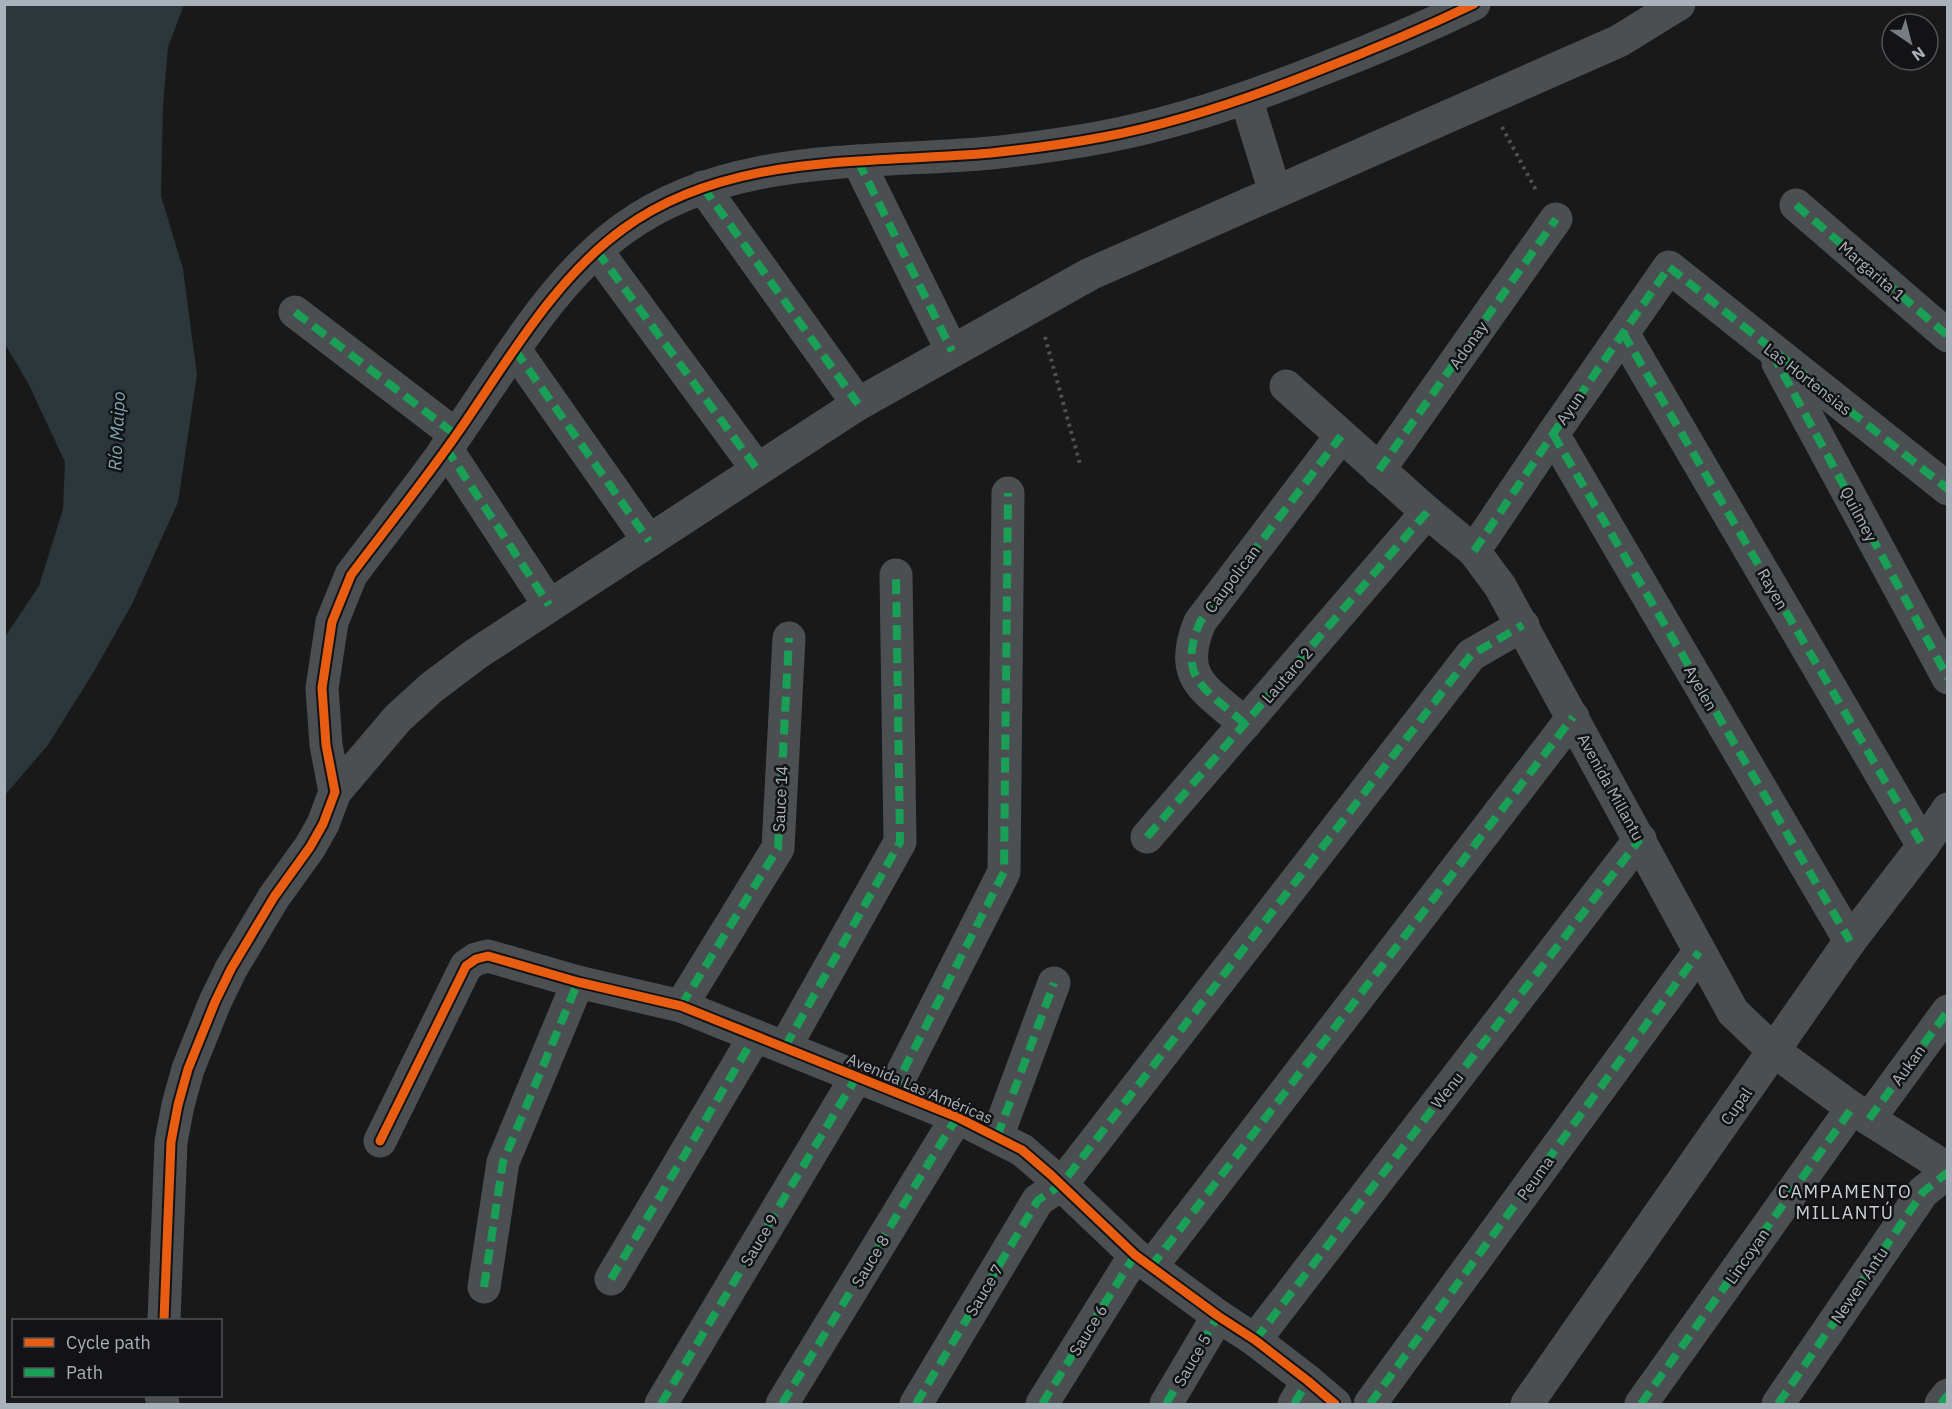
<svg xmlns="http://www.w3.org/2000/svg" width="1952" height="1409" font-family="'IBM Plex Sans',sans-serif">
  <rect width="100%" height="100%" fill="#191919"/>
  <path fill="#2b373b" d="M5 4 184 5 168 47 163 105 161 196 183 269 197 375 178 502 132 604 93 673 48 745 5 795V637L39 586 63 509 65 462 28 383 5 344Z"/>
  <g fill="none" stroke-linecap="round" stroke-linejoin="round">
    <g stroke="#4f5053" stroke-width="4" stroke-dasharray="3 4.5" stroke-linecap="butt">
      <path d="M1502 127 1537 192"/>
      <path d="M1045 337 1080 464"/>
    </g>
    <g stroke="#4c4f52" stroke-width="33">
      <path d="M1246 98 1275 192"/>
      <path d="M858 161 952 351"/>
      <path d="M703 187 858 404"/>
      <path d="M1796 205 1948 336"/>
      <path d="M597 251 757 469"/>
      <path d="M295 312 456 435"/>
      <path d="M1623 333 1923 846"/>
      <path d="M515 350 649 541"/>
      <path d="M1778 363 1948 678"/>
      <path d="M1286 386 1427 512 1474 551 1500 586 1733 1012 1774 1051 1852 1108 1948 1169"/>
      <path d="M1553 434 1850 941"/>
      <path d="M446 448 549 605"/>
      <path d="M1379 470 1556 219"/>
      <path d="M1474 551 1553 434 1669 267 1948 489"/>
      <path d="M1245 724C1206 689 1176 679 1200 622L1341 436"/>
      <path d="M335 792 398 718 431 688 476 654 858 404 1090 274 1619 41 1679 4"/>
      <path d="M1147 837 1427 512"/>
      <path d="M681 1006 778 848 789 638"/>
      <path d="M785 1047 900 842 896 575"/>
      <path d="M893 1091 1004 872 1008 493"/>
      <path d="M1869 1119 1948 1011"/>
      <path d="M997 1137 1054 983"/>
      <path d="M380 1141 466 966 476 959 488 956 578 982 681 1006 957 1117 1022 1150 1051 1175 1135 1255 1218 1316 1255 1340 1308 1381 1335 1404"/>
      <path d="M1151 1267 1573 717"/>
      <path d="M611 1279 755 1036"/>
      <path d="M484 1287 503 1162 578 982"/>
      <path d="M164 1320 171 1142 178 1105 188 1069 215 1002 231 969 274 897 310 847 323 824 335 792 326 745 322 688 332 622 351 575C387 527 425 480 459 431 507 362 554 279 623 229 728 152 868 164 991 153 1028 149 1066 144 1103 137 1178 123 1250 98 1320 70 1372 50 1424 28 1474 4"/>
      <path d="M1255 1340 1640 839"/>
      <path d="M161 1396 163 1404"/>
      <path d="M661 1404 857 1076"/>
      <path d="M782 1404 957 1117"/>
      <path d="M916 1404 1038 1200 1061 1185 1471 655 1523 625"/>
      <path d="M1042 1404 1135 1255"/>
      <path d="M1166 1404 1218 1316"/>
      <path d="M1294 1404 1308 1381"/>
      <path d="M1370 1404 1699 952"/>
      <path d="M1527 1404 1850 941 1923 846 1948 809"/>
      <path d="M1641 1404 1852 1108"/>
      <path d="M1778 1404 1923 1192 1948 1172"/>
      <path d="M1941 1404 1948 1395"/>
    </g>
    <g stroke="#1a9f57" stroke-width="8" stroke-dasharray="15 8" stroke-linecap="butt">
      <path d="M858 161 952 351"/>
      <path d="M703 187 858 404"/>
      <path d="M1796 205 1948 336"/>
      <path d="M597 251 757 469"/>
      <path d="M295 312 456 435"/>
      <path d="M1623 333 1923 846"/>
      <path d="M515 350 649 541"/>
      <path d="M1772 353 1948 678"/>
      <path d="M1553 434 1850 941"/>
      <path d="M446 448 549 605"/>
      <path d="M1379 470 1556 219"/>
      <path d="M1474 551 1553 434 1669 267 1948 489"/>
      <path d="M1245 724C1206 689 1176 679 1200 622L1341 436"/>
      <path d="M1147 837 1427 512"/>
      <path d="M681 1006 778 848 789 638"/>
      <path d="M785 1047 900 842 896 575"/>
      <path d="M893 1091 1004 872 1008 493"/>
      <path d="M1869 1119 1948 1011"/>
      <path d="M997 1137 1054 983"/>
      <path d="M1151 1267 1573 717"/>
      <path d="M611 1279 755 1036"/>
      <path d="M484 1287 503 1162 578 982"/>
      <path d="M1255 1340 1640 839"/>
      <path d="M661 1404 857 1076"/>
      <path d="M782 1404 957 1117"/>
      <path d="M916 1404 1038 1200 1061 1185 1471 655 1523 625"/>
      <path d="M1042 1404 1135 1255"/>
      <path d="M1166 1404 1218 1316"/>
      <path d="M1294 1404 1308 1381"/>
      <path d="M1370 1404 1699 952"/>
      <path d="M1641 1404 1852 1108"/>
      <path d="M1778 1404 1923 1192 1948 1172"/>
      <path d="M1941 1404 1948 1395"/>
    </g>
    <defs>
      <g id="cycleway">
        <path d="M380 1141 466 966 476 959 488 956 578 982 681 1006 957 1117 1022 1150 1051 1175 1135 1255 1218 1316 1255 1340 1308 1381 1335 1404"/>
        <path d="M164 1320 171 1142 178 1105 188 1069 215 1002 231 969 274 897 310 847 323 824 335 792 326 745 322 688 332 622 351 575C387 527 425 480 459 431 507 362 554 279 623 229 728 152 868 164 991 153 1028 149 1066 144 1103 137 1178 123 1250 98 1320 70 1372 50 1424 28 1474 4"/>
      </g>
    </defs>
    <use href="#cycleway" stroke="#131315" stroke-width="13"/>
    <use href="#cycleway" stroke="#e95d12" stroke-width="9"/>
  </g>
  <g text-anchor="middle" stroke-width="5" stroke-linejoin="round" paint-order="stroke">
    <g font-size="16" fill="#a9b2ba" stroke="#131315">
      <text transform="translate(1872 271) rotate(41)" y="6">Margarita 1</text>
      <text transform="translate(1468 345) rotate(-55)" y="6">Adonay</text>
      <text transform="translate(1808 379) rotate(38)" y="6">Las Hortensias</text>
      <text transform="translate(1570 408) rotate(-55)" y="6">Ayun</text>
      <text transform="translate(1859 514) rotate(62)" y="6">Quilmey</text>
      <text transform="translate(1232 579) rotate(-53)" y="6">Caupolican</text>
      <text transform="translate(1773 589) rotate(60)" y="6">Rayen</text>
      <text transform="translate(1287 675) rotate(-49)" y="6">Lautaro 2</text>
      <text transform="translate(1701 688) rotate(60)" y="6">Ayelen</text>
      <text transform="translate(1611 787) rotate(61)" y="6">Avenida Millantu</text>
      <text transform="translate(780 799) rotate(-87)" y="6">Sauce 14</text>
      <text transform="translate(1908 1065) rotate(-54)" y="6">Aukan</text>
      <text transform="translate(920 1088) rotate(23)" y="6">Avenida Las Américas</text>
      <text transform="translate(1447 1090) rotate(-52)" y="6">Wenu</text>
      <text transform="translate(1736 1106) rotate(-55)" y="6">Cupal</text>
      <text transform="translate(1535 1178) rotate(-54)" y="6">Peuma</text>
      <text transform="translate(759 1240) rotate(-59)" y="6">Sauce 9</text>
      <text transform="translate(1747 1256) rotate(-55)" y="6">Lincoyan</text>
      <text transform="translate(870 1261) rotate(-59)" y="6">Sauce 8</text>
      <text transform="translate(1859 1285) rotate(-56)" y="6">Newen Antu</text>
      <text transform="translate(984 1290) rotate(-59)" y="6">Sauce 7</text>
      <text transform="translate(1088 1330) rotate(-58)" y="6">Sauce 6</text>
      <text transform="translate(1192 1360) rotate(-60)" y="6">Sauce 5</text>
    </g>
    <g font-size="18" font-style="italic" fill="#80a7b6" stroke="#131315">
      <text transform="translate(117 431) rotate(-87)" y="6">Río Maipo</text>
    </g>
    <g font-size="18" letter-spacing="1.5" fill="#cbd0d6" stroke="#131315">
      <text x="1845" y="1198">CAMPAMENTO<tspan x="1845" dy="21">MILLANTÚ</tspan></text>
    </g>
  </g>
  <rect width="1952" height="1409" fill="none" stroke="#a9b2ba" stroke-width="12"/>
  <rect x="12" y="1319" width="210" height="78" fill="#131315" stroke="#4f5357" stroke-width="1.5"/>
  <rect x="24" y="1338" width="30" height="9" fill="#e95d12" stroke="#4f5357" stroke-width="1.5"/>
  <text x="66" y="1349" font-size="18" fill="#a9b2ba">Cycle path</text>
  <rect x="24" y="1368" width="30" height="9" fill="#1a9f57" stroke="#4f5357" stroke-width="1.5"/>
  <text x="66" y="1379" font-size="18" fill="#a9b2ba">Path</text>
  <g transform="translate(1910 42) rotate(145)"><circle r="28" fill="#131315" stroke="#4f5357" stroke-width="1.5"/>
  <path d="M0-4.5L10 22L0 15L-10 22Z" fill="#777c82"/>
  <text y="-9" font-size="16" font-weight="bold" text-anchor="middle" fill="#a9b2ba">N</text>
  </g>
</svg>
